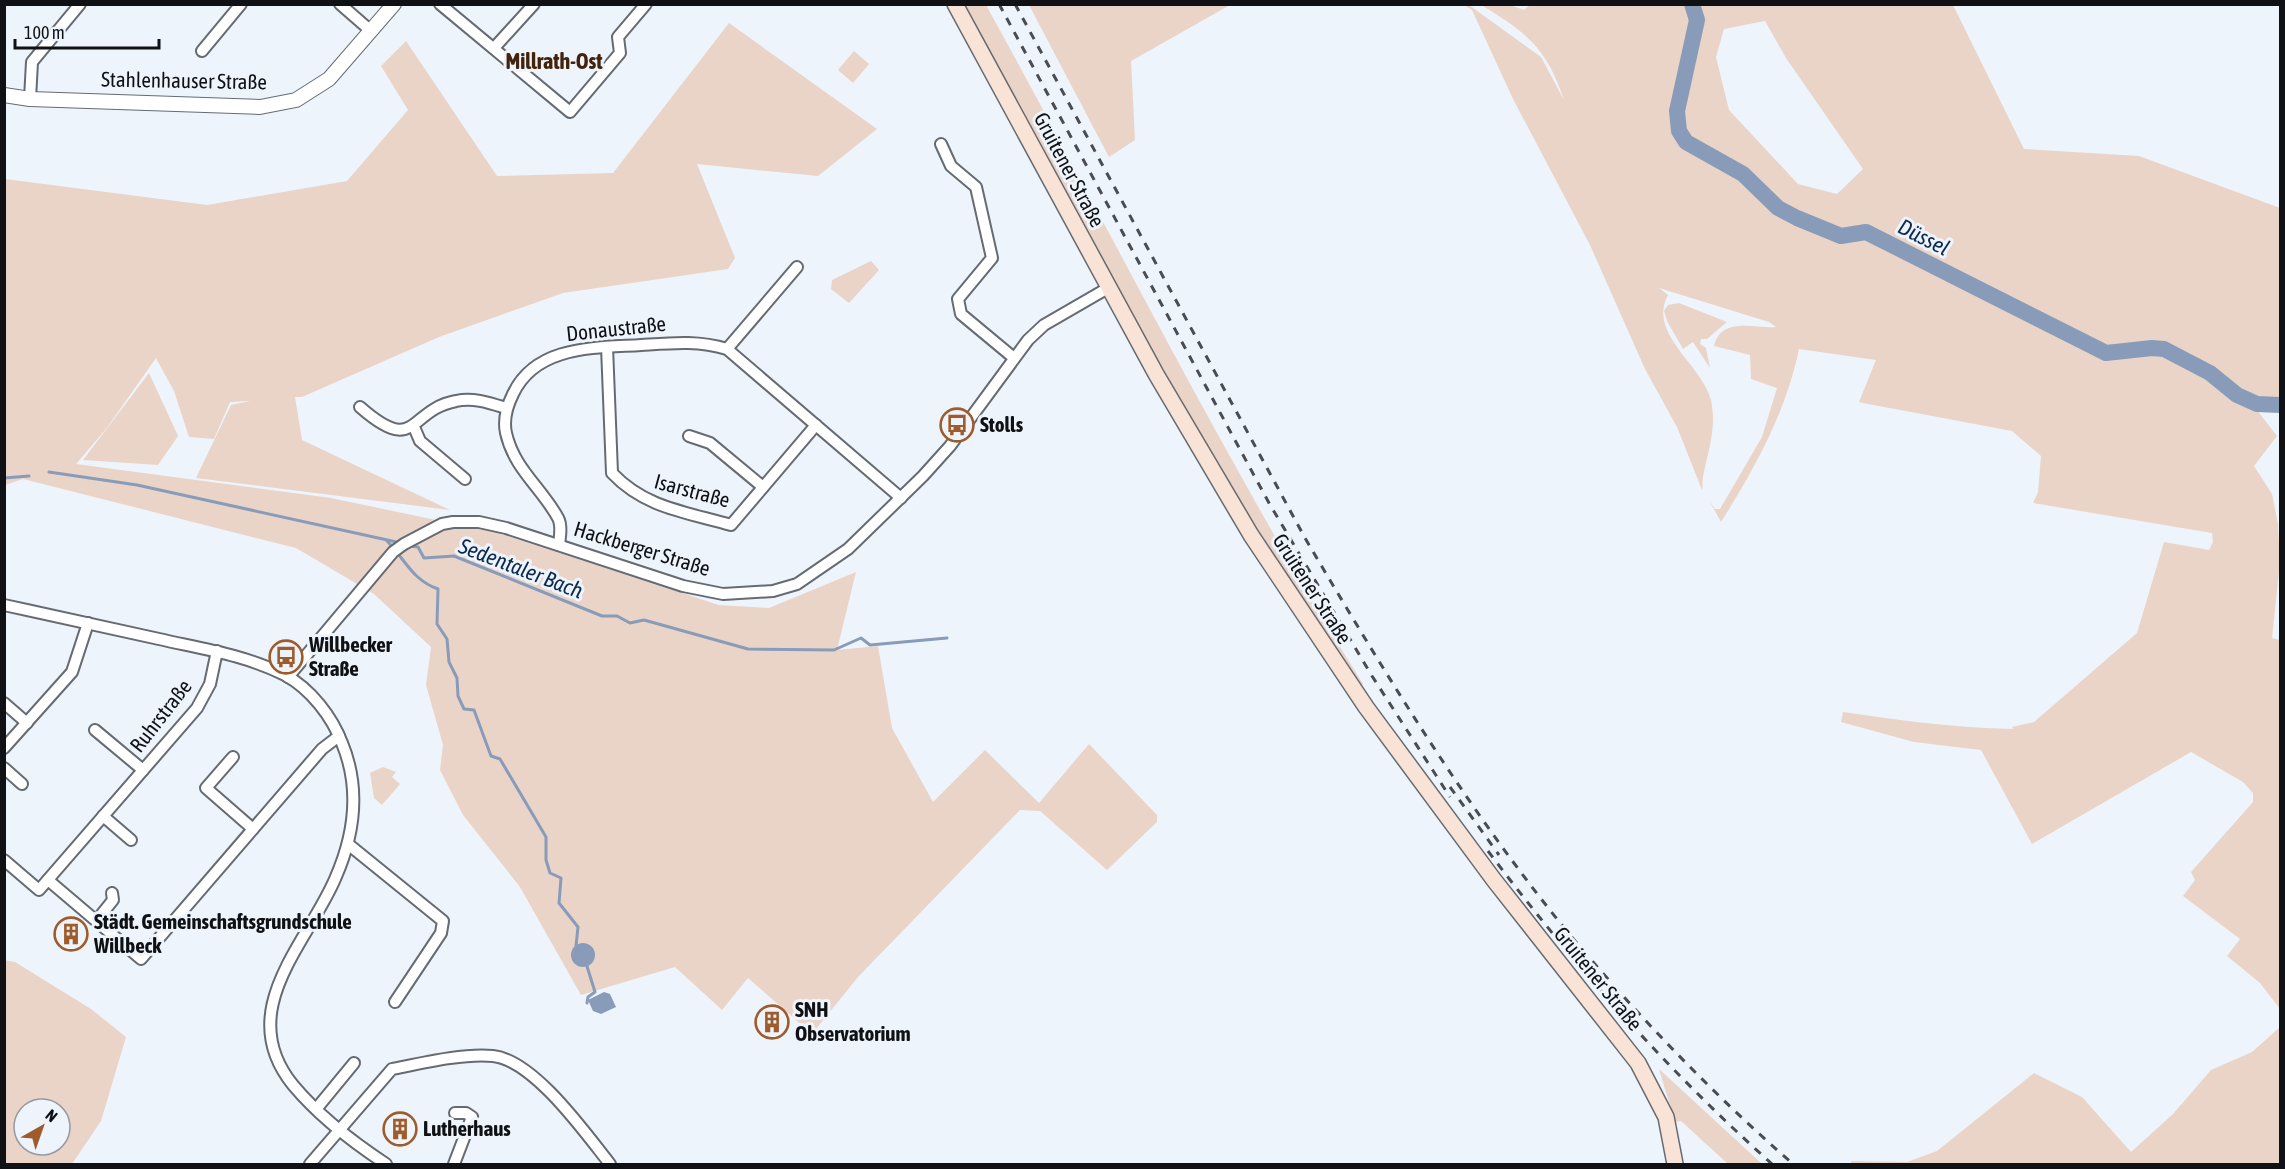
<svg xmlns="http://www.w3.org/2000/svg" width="2285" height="1169" font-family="'Asap Condensed',sans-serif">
  <rect width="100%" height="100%" fill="#eef4fc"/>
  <g fill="#ead4c7" fill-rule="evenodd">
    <path d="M962 5H986C1111 231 1226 464 1363 684L1359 688 1293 590 1189 424Z"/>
    <path d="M1029 5H1230L1131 61 1135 140 1109 157Z"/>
    <path d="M1530 5H1953L2024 149 2139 156 2280 208V409L2253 405 2277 436 2254 466 2272 494 2278 524 2280 562 2272 638 2280 640V1009L2260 983 2227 956 2240 939 2183 896 2195 880 2191 872 2253 802V793L2243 782 2191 752 2032 844 1981 750 1914 742 1841 722 1843 712C1899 720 1955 728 2013 729L2012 727 2034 722 2137 633 2164 542 2209 550 2213 542 2212 533 2033 503 2038 492 2041 456 2012 431 1863 403 1859 402 1876 360 1799 349C1786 412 1755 468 1721 522L1709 500 1715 509H1720L1762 437 1777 388 1751 379 1750 355 1714 346C1721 316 1756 329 1776 327L1769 322 1659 288 1668 295C1647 334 1702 364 1711 400 1717 428 1708 451 1703 477 1702 482 1703 487 1702 490L1677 427 1645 369 1590 245 1513 99 1472 10 1464 5H1469L1541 57 1564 100C1547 48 1526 32 1481 5H1510L1524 10ZM1765 21 1786 58 1863 169 1837 194 1798 184 1729 110 1716 57 1724 29Z"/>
    <path d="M729 23 877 129 818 176 697 164 735 258 728 269 563 293 439 337 302 397H295L302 440 450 510 196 478 231 405 250 401 230 402 214 439 189 437 174 391 156 358 106 429 76 464 331 498 498 533 719 605 769 608 856 572 837 650 878 646 892 728 933 802 985 750 1039 803 1089 744 1157 815V822L1107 870 1040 811 1020 810 858 977 812 1034 748 978 722 1010 675 967 581 995 520 887 463 815 440 770 443 745 426 685 431 647 374 594 296 548 23 479 5 485V179L207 205 347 181 408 110 381 66 406 41 497 176 613 173Z"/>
    <path d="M854 51 869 64 853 83 838 70Z"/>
    <path d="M871 261 879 270 849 303 831 289 832 280Z"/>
    <path d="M1679 303 1727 322 1707 339H1701L1700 344 1706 348 1710 368 1693 342 1683 349 1667 321 1664 311 1668 305Z"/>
    <path d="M149 373 178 436 158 465 83 460Z"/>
    <path d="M383 767 396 772 392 777 400 784 382 805 374 798 370 773Z"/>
    <path d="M4 960 15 962 91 1009 126 1037 101 1121 72 1164H5ZM24 1109H60V1145H24Z"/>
    <path d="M2280 1027V1164H1851V1161L1907 1162 1937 1151 2034 1073 2082 1097 2131 1152 2173 1114 2211 1070 2252 1052Z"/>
    <path d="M1659 1069 1762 1164H1728L1681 1121 1675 1122Z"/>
  </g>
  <g fill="#889cba">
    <circle cx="583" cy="955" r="12"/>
    <path d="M604 992 610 994 616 1007 601 1014 593 1011 588 1000Z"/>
  </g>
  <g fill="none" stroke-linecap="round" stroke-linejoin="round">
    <g stroke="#889cba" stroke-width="3">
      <path d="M49 472 137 485 401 543"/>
      <path d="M4 478 29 476"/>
      <path d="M387 541C405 559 412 580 438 589L437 624 447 639 449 662 457 678 458 696 464 709 474 710 491 756 500 759 546 837V860L550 873 561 878 559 903 578 927 576 946 578 950"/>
      <path d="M410 546 418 547 424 558 454 556 602 616H617L630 623 644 620 748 649 834 650 861 638 870 645 947 638"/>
      <path d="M586 963 595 992 588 997 587 1003"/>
    </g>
    <path stroke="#889cba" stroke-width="16" d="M1692 4 1697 20 1677 111 1679 131 1686 142 1743 174 1778 208 1797 218 1841 236 1866 232 2106 353 2152 348 2164 349 2210 373 2237 395 2257 404 2280 405"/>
    <defs>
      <g id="minor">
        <path d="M340 4 371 31"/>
        <path d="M440 4 570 112 620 53 618 37 646 4"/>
        <path d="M494 48 534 4"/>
        <path d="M202 51 241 4"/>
        <path d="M30 99 32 62 80 4"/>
        <path d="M941 144 951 166 976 187 992 258 958 299 961 314 1014 358"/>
        <path d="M607 347 612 473C645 508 686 512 731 525L816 425"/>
        <path d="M727 349 797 267"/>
        <path d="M360 407C417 457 408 410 456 401 473 397 490 403 506 408"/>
        <path d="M414 427 420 441 465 479"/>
        <path d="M689 436 710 443 763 487"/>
        <path d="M559 545C560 537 562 525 558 518 542 488 514 469 506 433 503 419 507 406 513 394 536 345 595 348 641 345 671 343 698 340 727 349L901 498"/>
        <path d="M4 605C56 616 108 628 159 639 203 649 245 655 285 675 311 689 332 717 342 743 361 789 355 834 335 879 307 944 233 1011 293 1085 318 1115 354 1143 386 1164"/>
        <path d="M288 677 393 552 404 544 442 524 453 522H479L506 528 683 586 723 594 773 591 797 584 848 549 923 476 950 446 1028 340 1044 325 1108 288"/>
        <path d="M4 703 27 723"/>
        <path d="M95 730 143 770"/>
        <path d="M4 748 72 672 88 623"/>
        <path d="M233 757 206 788 253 829"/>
        <path d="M4 768 22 784"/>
        <path d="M103 816 131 840"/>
        <path d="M348 844 443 921 441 933 395 1002"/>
        <path d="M4 860 39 890 197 708 210 684 217 651"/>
        <path d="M48 880 141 959 322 749 339 736"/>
        <path d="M97 920 113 900 112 893"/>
        <path d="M317 1108 354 1063"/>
        <path d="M310 1164 392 1069C422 1063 464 1053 493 1056 534 1060 586 1134 610 1164"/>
        <path d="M454 1164 472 1117 466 1113H455"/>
      </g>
      <path id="tertiary" d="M4 95 30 99 260 107 296 100 329 79 394 4"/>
      <path id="secondary" d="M955 4 1156 374 1251 535 1366 707 1494 880 1638 1063 1666 1117 1675 1164"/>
    </defs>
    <use href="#minor" stroke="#666b72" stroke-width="14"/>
    <use href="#tertiary" stroke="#666b72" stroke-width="16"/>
    <use href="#secondary" stroke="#666b72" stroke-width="18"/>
    <use href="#minor" stroke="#fff" stroke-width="10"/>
    <use href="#tertiary" stroke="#fff" stroke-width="14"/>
    <use href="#secondary" stroke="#f8e3d6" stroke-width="15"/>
    <g stroke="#494c50" stroke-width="3" stroke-dasharray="8 8" stroke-linecap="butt">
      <path d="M999 4 1269 503 1372 676 1450 797"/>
      <path d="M1015 4 1305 538C1387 677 1472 817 1575 941 1642 1020 1715 1096 1793 1164"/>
      <path d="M1450 787 1499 855"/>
      <path d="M1488 851C1573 964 1666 1069 1772 1164"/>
    </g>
  </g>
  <defs>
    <symbol id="bus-ring" viewBox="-11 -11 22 22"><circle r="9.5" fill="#eef4fc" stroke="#9e5b2b" stroke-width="1.5"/><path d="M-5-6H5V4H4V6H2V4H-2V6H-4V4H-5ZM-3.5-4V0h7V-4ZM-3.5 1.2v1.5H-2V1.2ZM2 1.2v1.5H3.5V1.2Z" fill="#9e5b2b"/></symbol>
    <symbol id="building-ring" viewBox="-11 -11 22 22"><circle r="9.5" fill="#eef4fc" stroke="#9e5b2b" stroke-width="1.5"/><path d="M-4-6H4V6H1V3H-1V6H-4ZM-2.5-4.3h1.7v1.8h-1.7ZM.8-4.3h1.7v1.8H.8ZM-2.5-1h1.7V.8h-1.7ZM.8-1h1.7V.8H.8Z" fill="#9e5b2b"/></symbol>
  </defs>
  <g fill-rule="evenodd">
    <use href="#bus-ring" x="938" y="406" width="38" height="38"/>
    <use href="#bus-ring" x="267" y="638" width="38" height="38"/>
    <use href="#building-ring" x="52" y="915" width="38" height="38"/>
    <use href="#building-ring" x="753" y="1003" width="38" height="38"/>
    <use href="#building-ring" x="381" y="1110" width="38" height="38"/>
  </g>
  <g text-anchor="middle" stroke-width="6" stroke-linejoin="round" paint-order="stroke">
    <g font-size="21" fill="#0f1114" stroke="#eef4fc">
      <text transform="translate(184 81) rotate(1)" y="7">Stahlenhauser Straße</text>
      <text transform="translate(1069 170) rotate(62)" y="7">Gruitener Straße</text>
      <text transform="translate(616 329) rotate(-6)" y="7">Donaustraße</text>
      <text transform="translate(692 491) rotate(15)" y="7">Isarstraße</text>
      <text transform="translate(642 549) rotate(17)" y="7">Hackberger Straße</text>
      <text transform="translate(1312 589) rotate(57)" y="7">Gruitener Straße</text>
      <text transform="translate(161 716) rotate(-52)" y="7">Ruhrstraße</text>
      <text transform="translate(1598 979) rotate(51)" y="7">Gruitener Straße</text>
    </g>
    <g font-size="21" font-weight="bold" fill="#0f1114" stroke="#eef4fc" text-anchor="start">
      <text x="980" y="432">Stolls</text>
      <text x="309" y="652">Willbecker<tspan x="309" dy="24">Straße</tspan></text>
      <text x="94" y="929">Städt. Gemeinschaftsgrundschule<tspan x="94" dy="24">Willbeck</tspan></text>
      <text x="795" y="1017">SNH<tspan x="795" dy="24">Observatorium</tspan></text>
      <text x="423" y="1136">Lutherhaus</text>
    </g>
    <g font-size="22" font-weight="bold" fill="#43230c" stroke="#eef4fc">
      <text x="554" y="69">Millrath-Ost</text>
    </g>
    <g font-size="22" font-style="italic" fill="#0d2951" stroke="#eef4fc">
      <text transform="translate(1924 237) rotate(27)" y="8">Düssel</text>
      <text transform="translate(521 568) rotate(21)" y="8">Sedentaler Bach</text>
    </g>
  </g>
  <rect width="2285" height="1169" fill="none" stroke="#0f1114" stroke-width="12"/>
  <g transform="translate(42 1127) rotate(40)"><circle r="28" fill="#eef4fc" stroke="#95999f" stroke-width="1.5"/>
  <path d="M0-4.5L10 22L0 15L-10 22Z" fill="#9e5b2b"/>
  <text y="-9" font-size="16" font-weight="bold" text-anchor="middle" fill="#0f1114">N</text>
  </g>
  <path d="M15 39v9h144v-9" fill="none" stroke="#0f1114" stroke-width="3"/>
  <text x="24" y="39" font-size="18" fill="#0f1114" stroke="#eef4fc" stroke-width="4.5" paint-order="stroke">100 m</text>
</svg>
